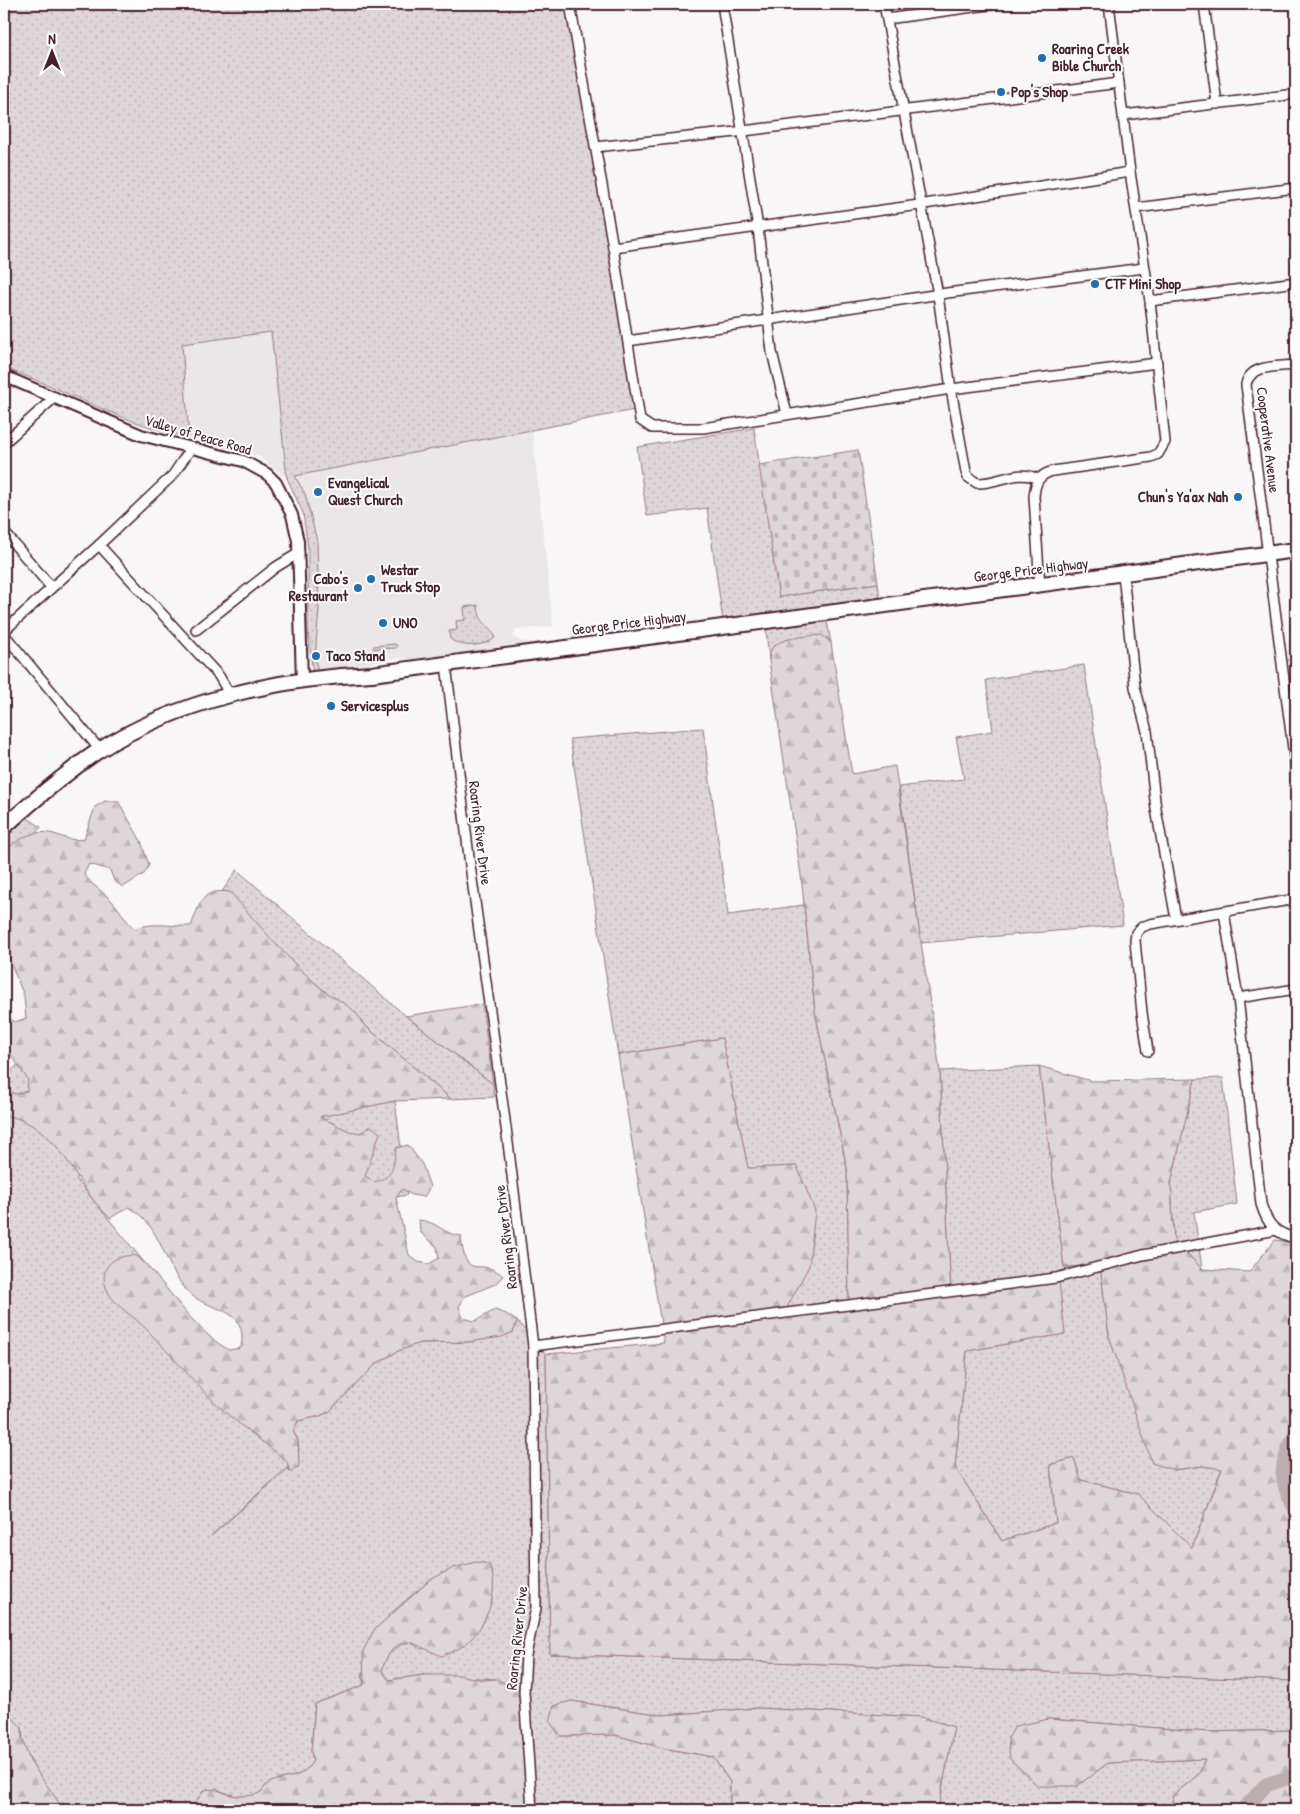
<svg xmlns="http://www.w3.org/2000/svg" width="1300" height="1814" font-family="'Patrick Hand',sans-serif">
  <defs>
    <pattern id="grass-dots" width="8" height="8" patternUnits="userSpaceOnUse" patternTransform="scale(1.25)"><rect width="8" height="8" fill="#ded6d9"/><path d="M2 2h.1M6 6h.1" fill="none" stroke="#c0b7ba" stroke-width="1.8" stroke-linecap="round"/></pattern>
    <pattern id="forest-firs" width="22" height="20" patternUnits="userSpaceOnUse" patternTransform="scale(1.25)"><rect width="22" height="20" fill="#ded6d9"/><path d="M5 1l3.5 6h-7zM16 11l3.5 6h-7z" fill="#c0b7ba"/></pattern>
    <pattern id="cemetery-stones" width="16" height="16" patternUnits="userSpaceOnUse" patternTransform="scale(1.25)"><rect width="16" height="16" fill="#ded6d9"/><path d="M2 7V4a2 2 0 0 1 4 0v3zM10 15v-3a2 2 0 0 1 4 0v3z" fill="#c0b7ba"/></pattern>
  </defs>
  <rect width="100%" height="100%" fill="#f8f6f7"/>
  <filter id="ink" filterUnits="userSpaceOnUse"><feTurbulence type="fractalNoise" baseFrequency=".02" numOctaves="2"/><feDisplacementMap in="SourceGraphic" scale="10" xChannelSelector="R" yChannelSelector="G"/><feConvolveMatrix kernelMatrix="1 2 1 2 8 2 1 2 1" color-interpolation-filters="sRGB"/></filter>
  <g filter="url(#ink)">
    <g fill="#ebe6e8" fill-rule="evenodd">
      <path d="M271 331 287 478 258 456 189 437 182 344Z"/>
      <path d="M532 430 553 626 516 630 513 637 523 642H540V645L422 660 399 658 378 660 362 669 318 674 315 657 319 610 317 541 305 494 295 476ZM478 605 482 622 494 639 477 645 456 643 449 631 457 630Z"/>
    </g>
    <g fill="url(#grass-dots)" stroke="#947a82" fill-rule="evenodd">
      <path d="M4 4H569L634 410 295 476 305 494 317 541 319 610 315 657 318 674 313 675 308 631V548L303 513 287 478 271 332 182 344 189 437C124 425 66 389 4 368Z"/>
      <path d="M754 428 779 597 878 583 880 600 723 621 707 508 647 516 637 447Z"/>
      <path d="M478 605C479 624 487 622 495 636L494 639C480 647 463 648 450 639L449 631 457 630 456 621 465 620 464 607Z"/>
      <path d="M827 621 831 643 828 638 771 649 769 660 766 629Z"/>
      <path d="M394 644 397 645 396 648 373 649 374 646Z"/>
      <path d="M1084 665 1123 925 921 943 899 787 964 779 956 737 993 731 986 680Z"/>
      <path d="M703 728 728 915 804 905 815 1011 847 1169 849 1305 783 1314 797 1166 748 1169 722 1038 618 1055 570 739Z"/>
      <path d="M26 817 41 827 4 867V836Z"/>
      <path d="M237 870 406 1016 493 1084 494 1097 451 1099 217 899Z"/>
      <path d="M29 1054 106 1154 76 1179 299 1451 298 1441 293 1431 298 1421 320 1416 330 1411 376 1364 398 1351 420 1343 468 1342 513 1332 517 1321 546 1354 550 1654 1296 1681V1730L1207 1732 1049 1719 1077 1786 1108 1763 1206 1759 1199 1774 1172 1796 1176 1810H938L954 1727 921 1717 758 1708 662 1715 571 1701 560 1736 615 1735 663 1748 713 1757 730 1782V1810H525L496 1679 423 1675 389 1680 382 1671C385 1655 394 1646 410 1642L421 1649 471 1639 485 1620 430 1580 390 1614 362 1674 364 1685 315 1704 311 1751 313 1761C299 1782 287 1774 269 1784 265 1785 264 1789 261 1792 248 1801 227 1795 216 1788L191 1807V1810L62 1809C47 1783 22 1760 22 1728L4 1720V1078ZM299 1457 290 1472 289 1468 211 1536Z"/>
      <path d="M1039 1066 1064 1266 1100 1264 1109 1336 1129 1393 1174 1470 1202 1466 1222 1468 1192 1548 1138 1494 1081 1480 1074 1458 1050 1465 1056 1523 1002 1541 955 1467 967 1351 1064 1334 951 1296 940 1071Z"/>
      <path d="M1223 1078 1237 1204 1194 1212 1202 1269 1174 1240 1171 1183 1195 1079Z"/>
      <path d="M395 1101 407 1195 356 1204 289 1122Z"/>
    </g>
    <g fill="url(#forest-firs)" stroke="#947a82">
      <path d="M822 635 831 643 852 774 895 766 940 1071 951 1295 1059 1281 1065 1334 967 1351 955 1467 1002 1541 1056 1523 1050 1465 1074 1458 1081 1480 1138 1494 1192 1548 1222 1469 1202 1466 1174 1470 1152 1463 1109 1336 1100 1265 1064 1267 1039 1066 1091 1081 1195 1079 1171 1183 1174 1240 1202 1269 1249 1272 1275 1240 1296 1243V1681L550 1654 546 1354 664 1343 618 1055 722 1038 748 1168 797 1166 815 1211 809 1266 784 1313 849 1305 847 1169 815 1011 801 875 769 660C769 656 770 651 772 648 780 637 810 636 822 635Z"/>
      <path d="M105 801H118L141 841 149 865 144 874 123 887 114 881 110 870 89 864 84 874C91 885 100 889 109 898 119 907 124 919 134 929 154 921 170 927 191 926 200 904 201 888 230 892 259 925 289 961 322 989 335 1000 356 1006 362 1023L451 1099 395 1101 320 1117 349 1131 360 1133 371 1126 380 1133 365 1176 374 1182C395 1177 393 1166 396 1148L408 1145 422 1164 430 1187 424 1197 412 1195 402 1189 396 1198 409 1255 418 1262 429 1264 439 1258 437 1247 420 1232 419 1220C439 1222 442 1234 461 1236 466 1286 479 1254 503 1276L495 1284 464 1297 459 1307 463 1318 475 1321 495 1310 506 1314 517 1321 513 1332 502 1337 468 1342 420 1343 398 1351 376 1364 330 1411 320 1416 298 1421 293 1431 298 1441 299 1466 290 1472 287 1462C268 1444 244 1429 225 1412 196 1386 173 1356 146 1329 134 1316 116 1307 108 1292 96 1268 114 1253 137 1256 169 1285 191 1329 229 1350L241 1348C249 1304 209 1314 187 1291 163 1265 162 1226 129 1207L110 1218C71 1184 65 1126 4 1115V1091L16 1094 27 1091 28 1080 4 1044V1016L15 1022 26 1018 24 996 4 946V851C19 840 33 828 54 834 65 838 72 841 84 839L95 807Z"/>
      <path d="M482 1004 493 1084 406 1016Z"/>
      <path d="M476 1562 489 1564C500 1587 489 1620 472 1638 464 1647 452 1652 442 1656 435 1654 413 1642 409 1642 394 1641 384 1660 382 1671L389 1680 423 1675H459L484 1680 496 1679 524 1692 532 1810H191L204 1790C220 1787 223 1795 238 1796 245 1796 255 1796 261 1792 264 1789 265 1785 269 1783 288 1774 299 1782 313 1761L311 1751 315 1704 364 1685 363 1651 374 1630 430 1580 453 1568Z"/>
      <path d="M571 1701 662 1715 758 1708 921 1717 954 1727 938 1810H730V1782L713 1757 663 1748 615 1735 560 1736 550 1722 554 1706Z"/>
      <path d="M14 1719 22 1728V1739L30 1761 64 1810H4V1720Z"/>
      <path d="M1049 1719 1207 1732 1296 1730V1810H1176L1172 1796 1199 1774 1205 1759 1108 1763 1077 1786H1038L1010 1759 1008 1739 1015 1726Z"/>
    </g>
    <path fill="url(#cemetery-stones)" stroke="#947a82" d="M858 450 878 583 779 597 759 465Z"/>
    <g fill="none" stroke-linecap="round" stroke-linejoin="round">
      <g stroke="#bdadb0" stroke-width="15">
        <path d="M1296 1433C1281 1467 1277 1475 1296 1509"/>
        <path d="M1243 1810 1266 1785 1296 1775"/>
      </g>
      <defs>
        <g id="minor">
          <path d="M570 4 613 247 640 420 652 428H703L951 389 1157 363"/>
          <path d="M722 4 758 228 772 352 787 414"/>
          <path d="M884 4 938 295 951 389 966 472 968 477 977 483C998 484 1018 468 1038 479"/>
          <path d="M1204 4 1217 104"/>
          <path d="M887 19 995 4"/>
          <path d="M1124 115 1296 94"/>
          <path d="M595 147 736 132 1119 83"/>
          <path d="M1136 208 1296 188"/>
          <path d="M613 247 912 206 1130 172"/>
          <path d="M1150 301 1296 282"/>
          <path d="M628 341 947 293 1144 268"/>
          <path d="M1296 365C1279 367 1249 364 1246 385L1296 772"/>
          <path d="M4 443 55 397"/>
          <path d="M4 532 51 587"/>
          <path d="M99 545 219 676 230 695"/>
          <path d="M1123 574 1135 687 1147 731 1156 809 1176 919"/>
          <path d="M1040 586 1034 497C1035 483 1038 475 1053 471L1151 457 1158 454 1165 442 1150 301 1130 172 1109 4"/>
          <path d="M196 630 276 567 299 553"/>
          <path d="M4 631 99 545 173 475 191 448"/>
          <path d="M4 634 100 750"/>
          <path d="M446 664 470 865 507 1135 533 1346 536 1608 526 1655 524 1692 532 1810"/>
          <path d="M1224 912 1238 998 1261 1204C1267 1224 1275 1234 1296 1238"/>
          <path d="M1238 998 1296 989"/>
          <path d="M1148 1051 1142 1013 1135 941 1136 933 1142 927 1150 924 1296 899"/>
          <path d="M533 1346 1056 1278 1143 1255 1276 1230"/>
        </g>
        <path id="tertiary" d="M4 376 141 435 243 461 267 474 276 483 292 515 298 541 302 682"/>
        <path id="trunk" d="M4 827C34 800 64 774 98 751 178 700 279 678 372 674L1296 550"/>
      </defs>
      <use href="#minor" stroke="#4a1f2b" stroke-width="12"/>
      <use href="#tertiary" stroke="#4a1f2b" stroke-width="14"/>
      <use href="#trunk" stroke="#4a1f2b" stroke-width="18"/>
      <use href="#minor" stroke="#fff" stroke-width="9"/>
      <use href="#tertiary" stroke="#fff" stroke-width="10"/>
      <use href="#trunk" stroke="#fff" stroke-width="14"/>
    </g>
  </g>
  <g fill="#1f6fb2" stroke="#fff" stroke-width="2">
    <circle cx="1042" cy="58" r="5"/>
    <circle cx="1001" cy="92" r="5"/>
    <circle cx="1095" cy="284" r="5"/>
    <circle cx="318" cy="492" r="5"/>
    <circle cx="1238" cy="497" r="5"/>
    <circle cx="371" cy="579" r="5"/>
    <circle cx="358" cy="588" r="5"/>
    <circle cx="383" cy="623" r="5"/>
    <circle cx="316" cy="656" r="5"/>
    <circle cx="331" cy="706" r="5"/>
  </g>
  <g text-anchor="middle" stroke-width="4" stroke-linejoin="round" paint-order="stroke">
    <g font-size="15" font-weight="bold" fill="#4a1f2b" stroke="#fff" text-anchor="start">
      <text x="1052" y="54">Roaring Creek<tspan x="1052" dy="17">Bible Church</tspan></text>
      <text x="1011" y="97">Pop's Shop</text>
      <text x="1105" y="289">CTF Mini Shop</text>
      <text x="328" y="488">Evangelical<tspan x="328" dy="17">Quest Church</tspan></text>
      <text x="1228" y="502" text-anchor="end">Chun's Ya'ax Nah</text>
      <text x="381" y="575">Westar<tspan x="381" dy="17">Truck Stop</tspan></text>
      <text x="348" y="584" text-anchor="end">Cabo's<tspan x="348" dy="17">Restaurant</tspan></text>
      <text x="393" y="628">UNO</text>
      <text x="326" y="661">Taco Stand</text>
      <text x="341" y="711">Servicesplus</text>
    </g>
    <g font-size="15" fill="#4a1f2b" stroke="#fff">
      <text transform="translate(198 435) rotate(16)" y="5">Valley of Peace Road</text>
      <text transform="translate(1268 440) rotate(83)" y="5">Cooperative Avenue</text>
      <text transform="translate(1031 570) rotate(-7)" y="5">George Price Highway</text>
      <text transform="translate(629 623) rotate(-7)" y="5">George Price Highway</text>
      <text transform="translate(480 833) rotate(83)" y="5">Roaring River Drive</text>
      <text transform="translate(506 1237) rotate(-97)" y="5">Roaring River Drive</text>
      <text transform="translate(517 1638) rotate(-84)" y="5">Roaring River Drive</text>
    </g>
  </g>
  <rect width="1300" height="1814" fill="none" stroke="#fff" stroke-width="20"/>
  <rect x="10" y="10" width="1280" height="1794" fill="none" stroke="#4a1f2b" stroke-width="2" filter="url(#ink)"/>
  <g transform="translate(52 52)" stroke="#ffffff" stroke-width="4" paint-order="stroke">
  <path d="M0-4L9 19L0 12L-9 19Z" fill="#4a1f2b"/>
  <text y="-8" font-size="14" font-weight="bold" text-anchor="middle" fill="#4a1f2b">N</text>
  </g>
</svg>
